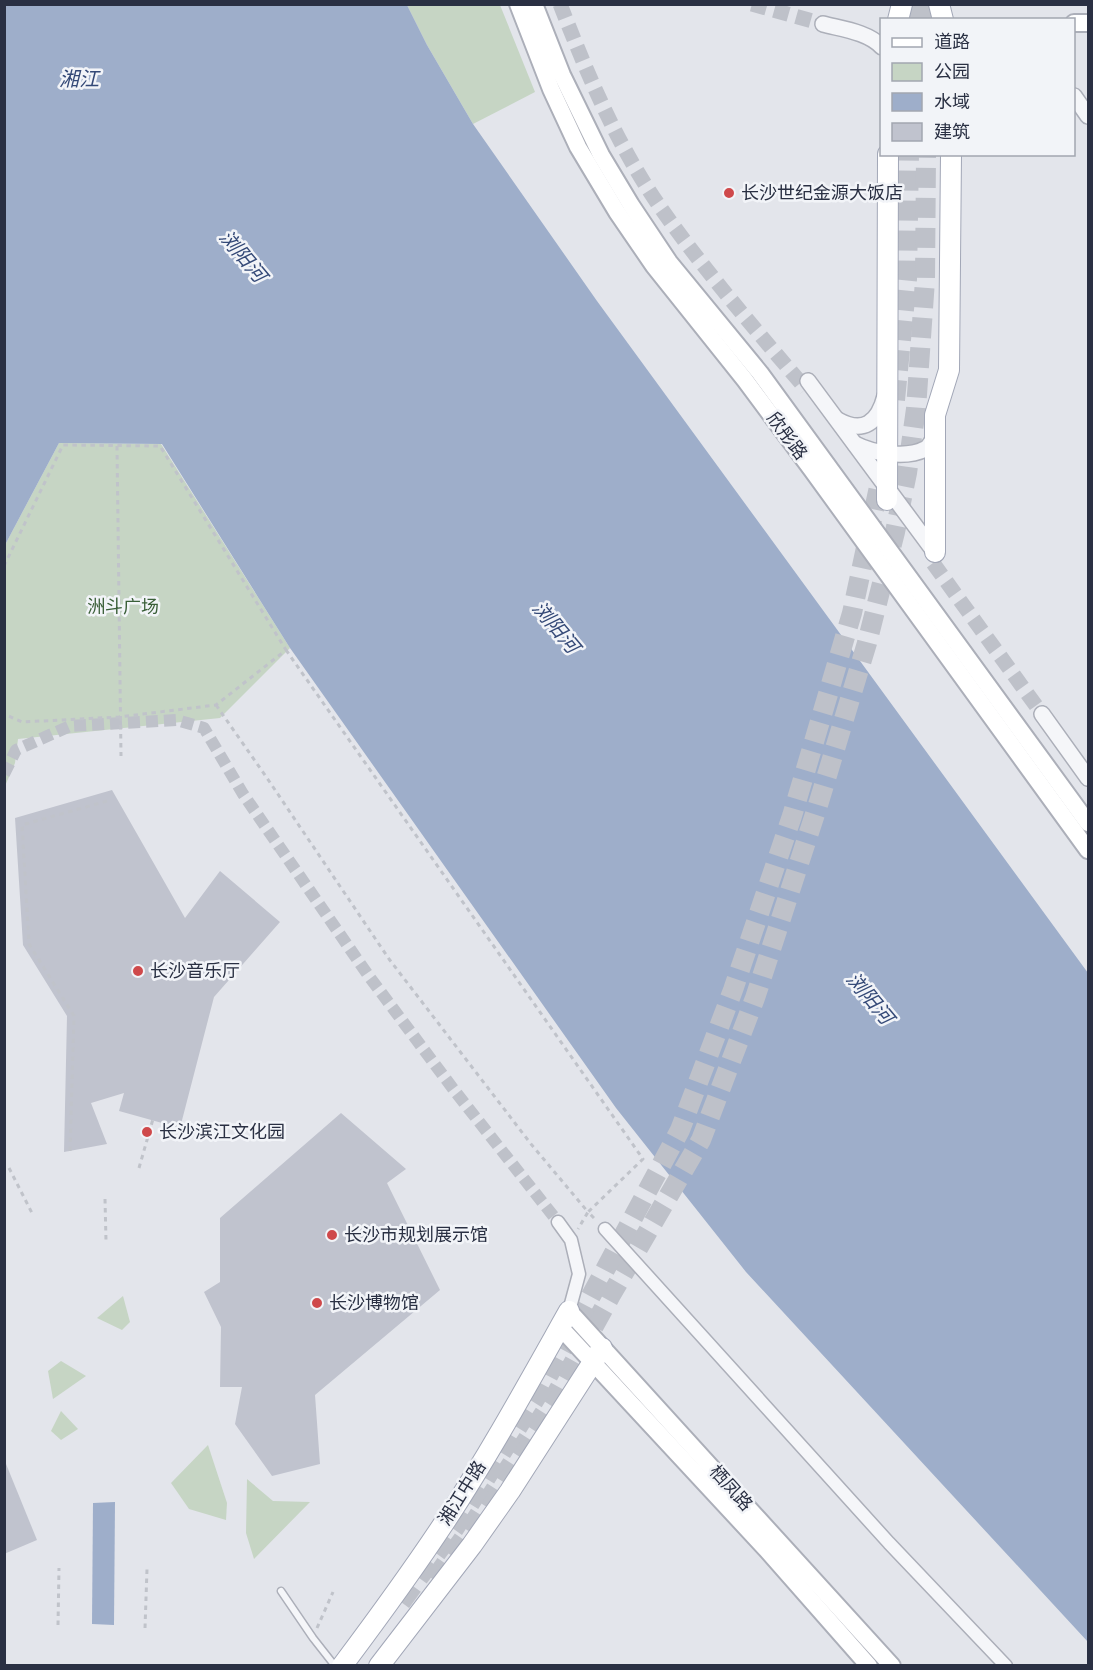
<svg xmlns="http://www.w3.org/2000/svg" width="1093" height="1670" font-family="Cabin,'Noto Sans SC',sans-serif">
  <rect width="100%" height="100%" fill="#e3e5eb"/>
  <g fill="#c6d5c4">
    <path d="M407 5H500L535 92 473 124 427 45Z"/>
    <path d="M59 443 161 444 290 648 220 718 18 739 15 763 5 786V545Z"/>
    <path d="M123 1296 130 1322 122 1330 97 1318Z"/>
    <path d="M61 1361 86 1376 53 1399 48 1371Z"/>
    <path d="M61 1411 78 1429 61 1440 51 1431Z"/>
    <path d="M208 1445 227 1503 226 1520 189 1509 171 1483Z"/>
    <path d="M247 1479 273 1501 310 1502 254 1559 246 1533Z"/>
  </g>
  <g fill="#9eaeca">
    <path d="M5 4 407 5 427 45 473 124 597 301 1088 973V1642L746 1272 616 1108 290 648 162 444 59 443 5 545Z"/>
    <path d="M115 1502 114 1625 92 1624 93 1503Z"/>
  </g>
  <g fill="#c0c3ce">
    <path d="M112 790 185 918 220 871 280 922 214 997 180 1128 119 1111 124 1093 91 1103 107 1144 64 1152 67 1016 23 945 15 818Z"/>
    <path d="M341 1113 406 1169 387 1183 440 1290 315 1395 320 1464 272 1476 235 1424 242 1387H220L221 1327 204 1292 220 1282V1218Z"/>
    <path d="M4 1459 37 1540 4 1554Z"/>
  </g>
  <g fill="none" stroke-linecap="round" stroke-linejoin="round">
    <path stroke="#bec1c9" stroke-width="12" stroke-dasharray="12 6" stroke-linecap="butt" d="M4 774 16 750 70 726 177 720 204 728 243 794 368 975 454 1090 558 1222"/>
    <g stroke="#bec1c9" stroke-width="15" stroke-dasharray="15 8" stroke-linecap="butt">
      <path d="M560 4C587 73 616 143 658 204 703 269 755 329 806 389"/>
      <path d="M752 4 823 24"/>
      <path d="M933 563 1042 714"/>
    </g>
    <g stroke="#bec1c9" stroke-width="20" stroke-dasharray="20 10" stroke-linecap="butt">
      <path d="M912 20V4"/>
      <path d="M928 20V4"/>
      <path d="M895 400 907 279 909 154"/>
      <path d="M434 1580 466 1535 554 1398 611 1295 701 1140 755 998 818 805 867 643 895 532 907 473 916 409 925 280 926 154"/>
      <path d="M401 1602 454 1529 540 1391 680 1130 733 990 792 816 852 613 882 473"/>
    </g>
    <defs>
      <path id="service" d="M281 1591 313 1638 335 1666"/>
      <g id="minor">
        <path d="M558 1222 571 1240 579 1274 569 1311"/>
        <path d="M605 1229 889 1543 1006 1666"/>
      </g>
      <g id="tertiary">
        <path d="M823 24C842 29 868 32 882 47"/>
        <path d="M1074 96 1088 116"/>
        <path d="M808 381 936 554"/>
        <path d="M838 420C863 434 878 423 885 396"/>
        <path d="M855 444C872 453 906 459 925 449 929 447 931 442 934 438"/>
        <path d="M1042 714 1088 778"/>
      </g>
      <g id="secondary">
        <path d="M518 4 551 89 578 147 617 212 654 266 745 380 812 470 1088 850"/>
        <path d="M534 4 562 75 601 155 631 205 669 262 760 373 1088 823"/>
        <path d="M1074 23H1088"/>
        <path d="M569 1311 892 1666"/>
        <path d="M560 1327 766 1549 869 1666"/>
      </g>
      <g id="primary">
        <path d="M939 4 943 20"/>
        <path d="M898 20 902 4"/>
        <path d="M887 500 888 154"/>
        <path d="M935 552V415L949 370 951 154"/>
        <path d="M342 1666C378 1618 413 1570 446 1520 490 1453 529 1382 569 1311"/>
        <path d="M379 1666 472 1545 510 1491 602 1348"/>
      </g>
    </defs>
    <use href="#service" stroke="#acafb9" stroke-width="9"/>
    <use href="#minor" stroke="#acafb9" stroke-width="15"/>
    <use href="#tertiary" stroke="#acafb9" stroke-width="18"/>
    <use href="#secondary" stroke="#acafb9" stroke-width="20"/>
    <use href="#primary" stroke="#a2a7b7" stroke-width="22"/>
    <g stroke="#c0c3ca" stroke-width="3" stroke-dasharray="4.5 4.5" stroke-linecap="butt">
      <path d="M117 446 121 756"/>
      <path d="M4 566 63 445 160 446 286 650 216 705 119 717 22 722 4 714"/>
      <path d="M286 650 643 1159 588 1212 596 1220"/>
      <path d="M216 705 267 778 389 959 531 1144 588 1212 578 1229"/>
      <path d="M70 1151 74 1016 29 944 22 825 107 801"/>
      <path d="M9 1168 32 1213"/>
      <path d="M139 1168 153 1119"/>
      <path d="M105 1199 106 1241"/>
      <path d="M58 1625 59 1568"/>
      <path d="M145 1628 147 1569"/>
      <path d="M317 1628 333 1592"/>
    </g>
    <use href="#service" stroke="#f5f6f9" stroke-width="6"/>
    <use href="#minor" stroke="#f5f6f9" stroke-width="12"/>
    <use href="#tertiary" stroke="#f5f6f9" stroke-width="15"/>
    <use href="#secondary" stroke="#fff" stroke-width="16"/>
    <use href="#primary" stroke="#fff" stroke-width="20"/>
  </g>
  <g fill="#cf494b" stroke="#f2f4f8" stroke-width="2">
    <circle cx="729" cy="193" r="6"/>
    <circle cx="138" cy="971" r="6"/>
    <circle cx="147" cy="1132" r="6"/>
    <circle cx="332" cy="1235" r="6"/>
    <circle cx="317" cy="1303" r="6"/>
  </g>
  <g text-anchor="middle" stroke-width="5" stroke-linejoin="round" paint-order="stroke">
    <g font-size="18" fill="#2a3043" stroke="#f2f4f8" text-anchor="start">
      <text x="741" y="199">长沙世纪金源大饭店</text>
      <text x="150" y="977">长沙音乐厅</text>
      <text x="159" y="1138">长沙滨江文化园</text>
      <text x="344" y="1241">长沙市规划展示馆</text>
      <text x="329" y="1309">长沙博物馆</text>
    </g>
    <g font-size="18" fill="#2a3043" stroke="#f2f4f8">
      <text transform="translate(787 436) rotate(53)" y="6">欣彤路</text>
      <text transform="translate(731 1488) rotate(48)" y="6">栖凤路</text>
      <text transform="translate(462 1493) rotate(-58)" y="6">湘江中路</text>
    </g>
    <g font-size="18" fill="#3a5f38" stroke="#f2f4f8">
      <text x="123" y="613">洲斗广场</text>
    </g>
    <g font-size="20" font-style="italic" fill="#344977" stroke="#f2f4f8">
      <text x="79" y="86">湘江</text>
      <text transform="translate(243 256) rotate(50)" y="7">浏阳河</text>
      <text transform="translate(556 627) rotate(50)" y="7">浏阳河</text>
      <text transform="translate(870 998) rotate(50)" y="7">浏阳河</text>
    </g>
  </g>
  <rect width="1093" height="1670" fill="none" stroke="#2a3043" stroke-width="12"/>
  <rect x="880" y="18" width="195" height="138" fill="#f2f4f8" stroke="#a2a6b0" stroke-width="1.5"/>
  <rect x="892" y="38" width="30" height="9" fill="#ffffff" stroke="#a2a6b0" stroke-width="1.5"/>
  <text x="934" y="48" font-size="18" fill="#2a3043">道路</text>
  <rect x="892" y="63" width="30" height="18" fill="#c6d5c4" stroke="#a2a6b0" stroke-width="1.5"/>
  <text x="934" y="78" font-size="18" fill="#2a3043">公园</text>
  <rect x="892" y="93" width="30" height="18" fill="#9eaeca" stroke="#a2a6b0" stroke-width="1.5"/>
  <text x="934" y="108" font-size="18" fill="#2a3043">水域</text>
  <rect x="892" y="123" width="30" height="18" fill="#c0c3ce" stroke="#a2a6b0" stroke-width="1.5"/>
  <text x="934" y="138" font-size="18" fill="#2a3043">建筑</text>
</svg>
